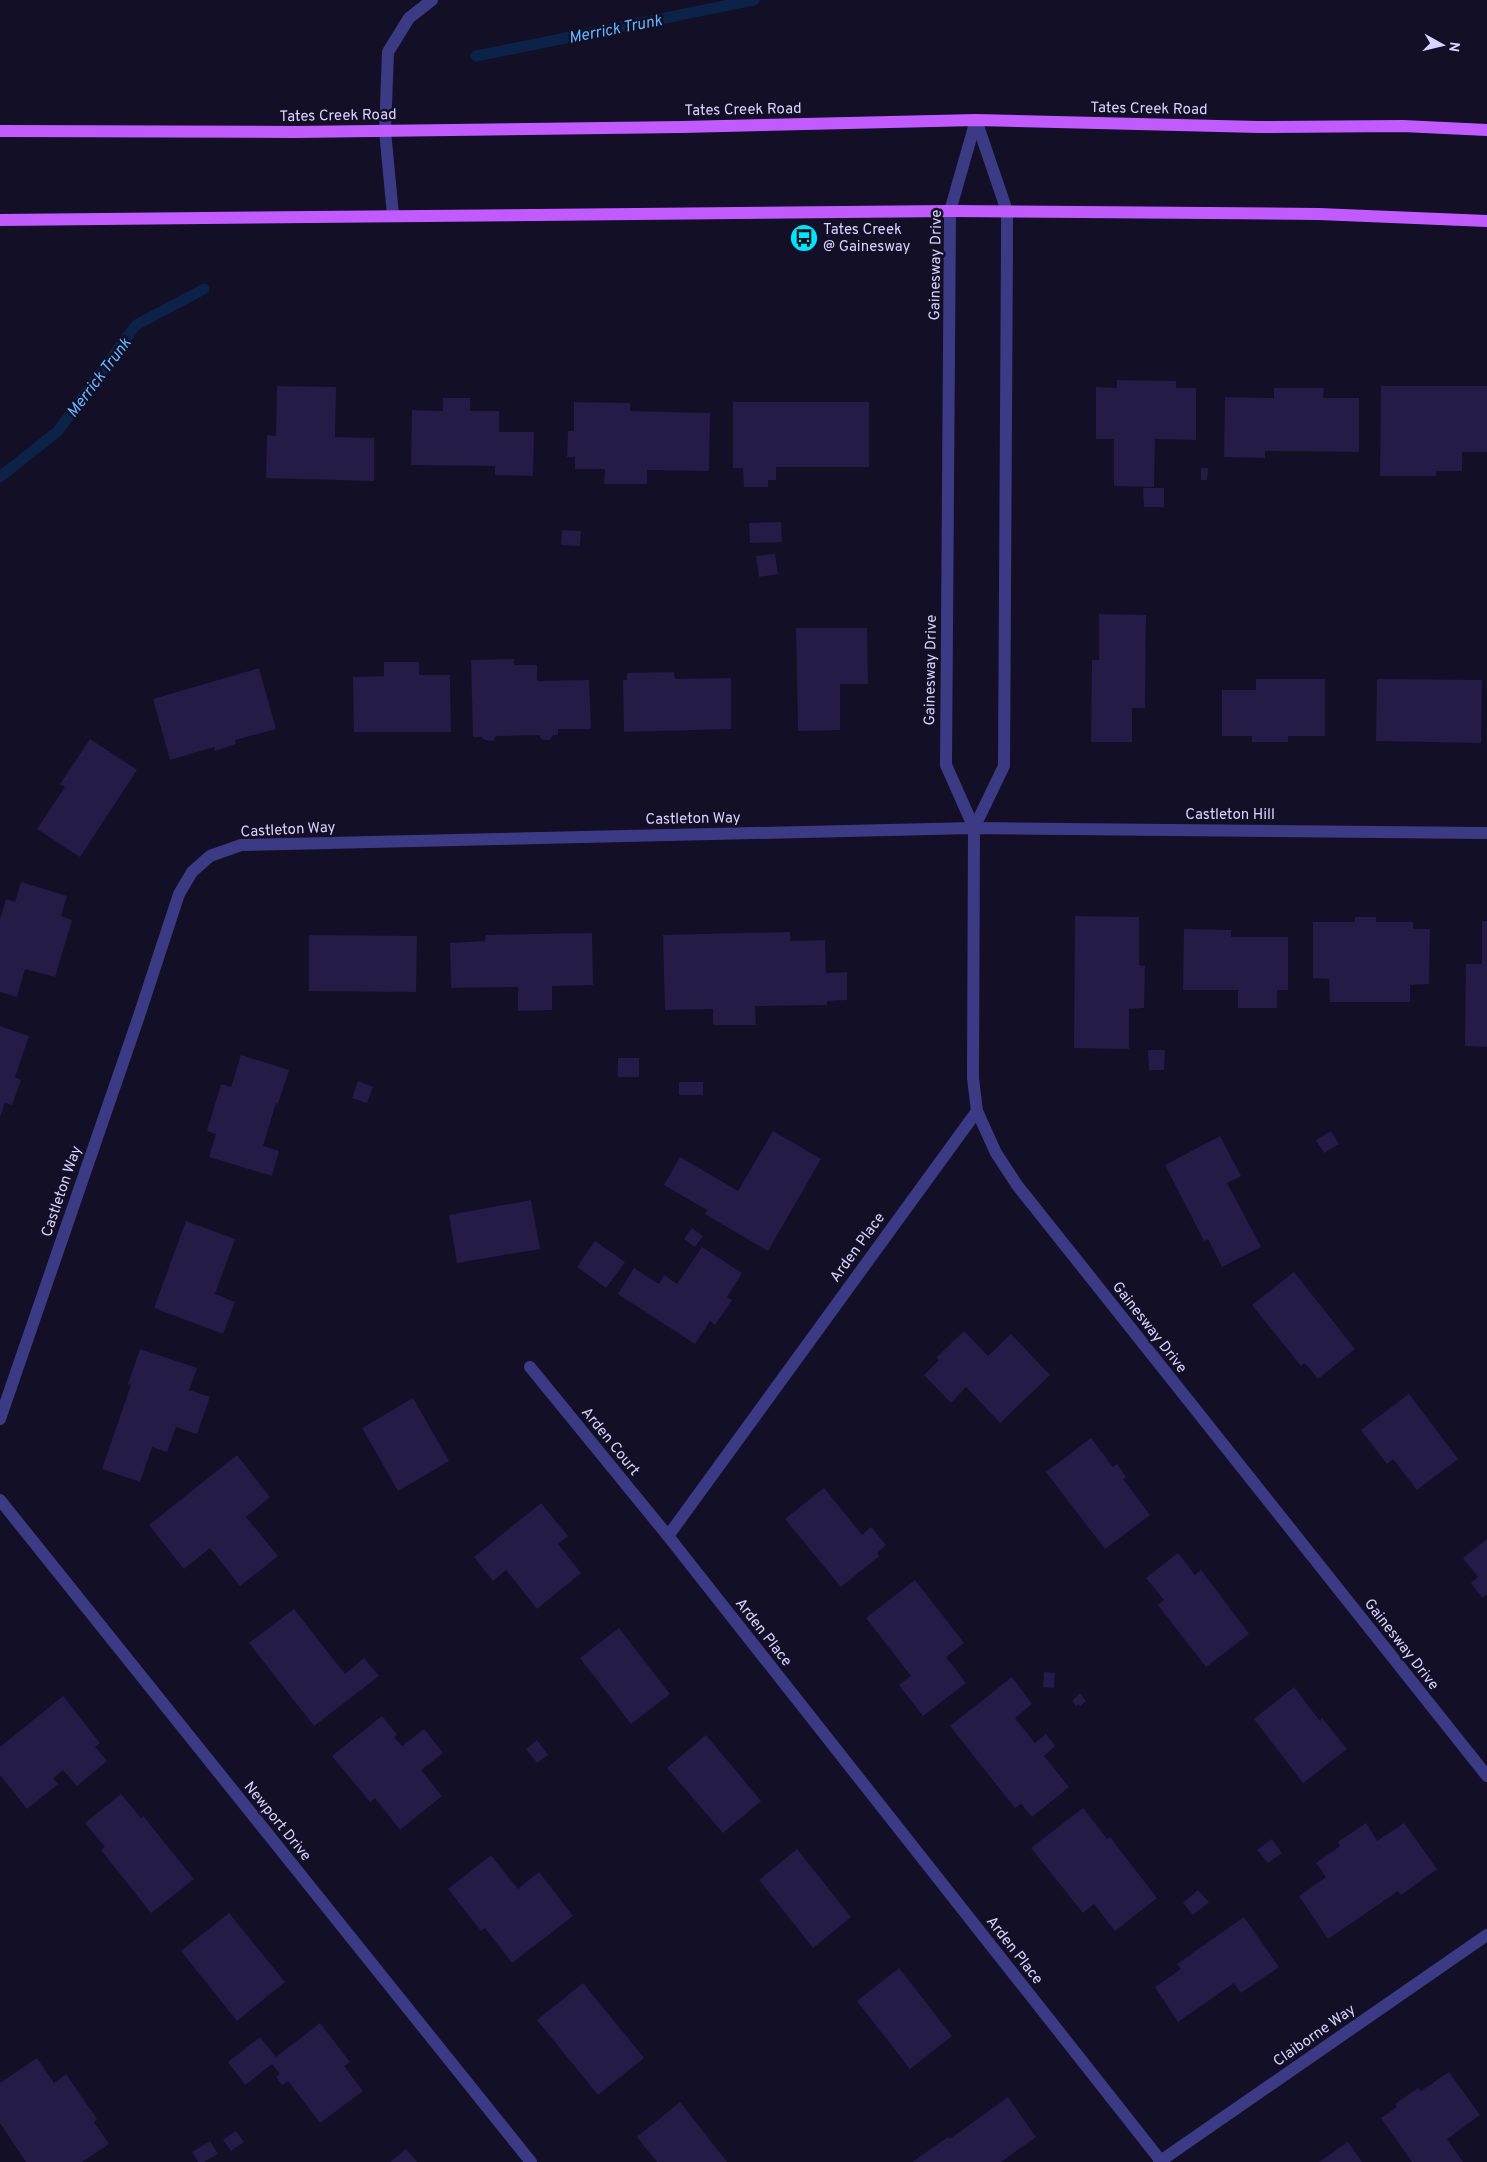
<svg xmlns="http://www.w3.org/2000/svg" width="1487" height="2162" font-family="Overpass,sans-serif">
  <rect width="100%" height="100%" fill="#130f26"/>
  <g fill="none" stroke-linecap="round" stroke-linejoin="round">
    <g stroke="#0c2248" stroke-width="11">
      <path d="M476 56 754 0"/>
      <path d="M0 477 58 431 136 325 204 289"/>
    </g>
  </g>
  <g fill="#241b47">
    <path d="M1117 380 1176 381V388H1196V440L1155 439 1154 487 1114 486V439H1096V387L1117 388Z"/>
    <path d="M277 386 336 387 335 437 374 438V481L266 478 267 435 276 436Z"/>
    <path d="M1381 386H1487V452H1462V471H1436V476H1380Z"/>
    <path d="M1274 388H1324L1323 398H1359V452L1265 451V458L1224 457 1225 397 1274 398Z"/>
    <path d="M443 398H470V411H499V432H534L533 476 495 475V466L411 465 412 410 443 411Z"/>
    <path d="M574 402 630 403V411L710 413 709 471 647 470V484H604L605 469H575V457H567L568 431H574Z"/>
    <path d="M733 402H869V467H776V480H768V487H744L743 468H733Z"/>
    <path d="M1201 468H1208L1207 480H1201Z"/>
    <path d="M1143 488H1164V507H1144Z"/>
    <path d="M781 522 782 542 750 543 749 523Z"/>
    <path d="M562 530 581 531 580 546 561 545Z"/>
    <path d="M775 554 778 574 759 577 756 556Z"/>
    <path d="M1099 614 1146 615 1145 708H1132V742H1091L1092 660H1099Z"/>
    <path d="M796 628H867L868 684H840V730L798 731Z"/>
    <path d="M514 659V665H537V681L589 680 591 729H558V735H553L550 740H542L539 735 496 736 493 741 485 740 481 737H473L471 660Z"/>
    <path d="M384 662H419V675H450L451 732H354L353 677 384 676Z"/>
    <path d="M259 668 276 729 235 740 236 744 215 751 214 747 170 760 153 699Z"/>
    <path d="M674 672 675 679 731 678V729L624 732 623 680H627V673Z"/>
    <path d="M1256 679H1325V736H1288V742H1252V736H1222V690H1256Z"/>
    <path d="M1377 679 1482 680 1481 743 1376 741Z"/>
    <path d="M90 739 137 770 80 857 37 829 65 787 60 784Z"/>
    <path d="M21 882 67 896 61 916 72 920 55 977 25 969 17 997 0 992V920L6 899 15 902Z"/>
    <path d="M1075 916 1139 917V965L1145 966 1144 1008 1129 1009V1049L1074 1048Z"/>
    <path d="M1355 917H1376V922H1413V929H1430L1429 984 1410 985V1002H1330L1329 979 1313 978V922H1355Z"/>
    <path d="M1482 921H1487V1047L1465 1046 1466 964H1482Z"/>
    <path d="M1184 929 1231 930V937H1288V990H1277V1008H1238V990H1183Z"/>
    <path d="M790 932V941L825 940 826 973 847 972V1000L827 1001V1005L755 1006 756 1025H713V1009L665 1010 663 935Z"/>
    <path d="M592 933 593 985 552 986V1010L518 1011V987L451 988 450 943 485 941 486 935Z"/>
    <path d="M309 935 417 936 416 992 309 991Z"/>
    <path d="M0 1026 29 1036 15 1077 21 1080 12 1105 5 1103 0 1117Z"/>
    <path d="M1148 1050H1165L1164 1070H1149Z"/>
    <path d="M241 1055 289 1070 278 1104 276 1103 263 1146 279 1151 272 1176 209 1157 216 1134 207 1131 221 1084 231 1087Z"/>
    <rect x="618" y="1058" width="21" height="19"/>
    <path d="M358 1081 373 1087 367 1103 352 1098Z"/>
    <rect x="679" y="1082" width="24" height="13"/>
    <path d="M773 1131 821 1159 768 1251 705 1214 707 1210 664 1185 680 1157 738 1191Z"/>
    <path d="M1331 1131 1339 1144 1324 1153 1316 1140Z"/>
    <path d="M1220 1136 1241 1176 1227 1183 1261 1247 1222 1267 1208 1239 1204 1241 1165 1165Z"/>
    <path d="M531 1200 540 1249 457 1263 449 1215Z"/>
    <path d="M186 1221 235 1239 215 1294 235 1302 223 1334 154 1308Z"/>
    <path d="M692 1228 703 1236 695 1247 684 1239Z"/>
    <path d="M595 1241 625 1262 606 1288 577 1267Z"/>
    <path d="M702 1247 742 1273 727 1297 732 1300 715 1325 710 1321 695 1344 618 1294 634 1268 659 1284 664 1275 677 1284Z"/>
    <path d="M1294 1272 1355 1349 1318 1379 1305 1363 1301 1366 1252 1305Z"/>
    <path d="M964 1331 988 1356 1011 1334 1050 1375 1000 1423 966 1387 951 1403 924 1375 939 1360 937 1357Z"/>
    <path d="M140 1349 197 1368 189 1390 210 1397 197 1434 176 1427 167 1452 152 1447 140 1482 102 1469 131 1385 128 1384Z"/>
    <path d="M1409 1394 1458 1459 1417 1490 1393 1459 1387 1464 1361 1430Z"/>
    <path d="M413 1398 449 1461 398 1491 362 1428Z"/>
    <path d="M1091 1438 1113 1467 1117 1464 1126 1477 1123 1479 1150 1515 1105 1549 1046 1472Z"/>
    <path d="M237 1455 270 1497 246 1517 278 1556 240 1586 210 1548 184 1569 149 1525Z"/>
    <path d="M824 1488 862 1535 871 1527 886 1545 877 1553 879 1556 841 1587 785 1519Z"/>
    <path d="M541 1503 568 1536 558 1544 581 1573 537 1609 506 1570 493 1581 474 1557Z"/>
    <path d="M1487 1539V1595L1482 1598 1471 1583 1478 1577 1463 1558Z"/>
    <path d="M1178 1553 1195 1575 1201 1570 1249 1634 1206 1667 1158 1605 1164 1600 1146 1578Z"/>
    <path d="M915 1580 964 1643 946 1657 966 1683 923 1716 899 1685 911 1676 866 1618Z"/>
    <path d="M294 1609 345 1674 364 1658 379 1676 314 1726 249 1643Z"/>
    <path d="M619 1628 670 1694 631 1724 580 1658Z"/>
    <path d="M1044 1672 1055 1673 1054 1688 1043 1687Z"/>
    <path d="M1012 1677 1032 1704 1015 1718 1035 1743 1046 1734 1055 1746 1044 1756 1069 1787 1032 1817 1021 1804 1015 1808 950 1726Z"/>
    <path d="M1294 1687 1320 1721 1322 1718 1347 1749 1303 1783 1254 1719Z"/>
    <path d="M1080 1693 1086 1701 1080 1706 1078 1704 1076 1706 1072 1701Z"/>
    <path d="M63 1696 100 1743 95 1747 107 1761 77 1786 63 1770 53 1778 58 1784 27 1809 0 1775V1747Z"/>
    <path d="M382 1716 397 1735 394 1737 402 1746 424 1729 443 1753 421 1770 442 1796 400 1830 375 1798 370 1802 332 1756Z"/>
    <path d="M706 1735 761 1801 723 1833 667 1768Z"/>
    <path d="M537 1740 548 1755 537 1763 526 1749Z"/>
    <path d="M121 1794 141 1818 143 1816 194 1879 151 1913 101 1850 105 1847 85 1823Z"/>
    <path d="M1083 1808 1107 1839 1110 1837 1157 1898 1115 1931 1094 1904 1083 1913 1031 1848Z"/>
    <path d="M1366 1823 1377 1841 1404 1823 1437 1869 1401 1895 1398 1891 1328 1939 1299 1896 1326 1877 1316 1863 1340 1846 1338 1842Z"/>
    <path d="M1272 1839 1282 1853 1268 1863 1257 1850Z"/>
    <path d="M797 1849 851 1917 813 1948 759 1880Z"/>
    <path d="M491 1855 518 1889 539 1872 573 1916 512 1963 485 1928 481 1931 448 1889Z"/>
    <path d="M1198 1890 1209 1902 1193 1915 1183 1903Z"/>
    <path d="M229 1913 285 1982 237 2021 181 1951Z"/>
    <path d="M1244 1917 1279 1967 1241 1993 1234 1983 1178 2022 1155 1987 1181 1969 1177 1964Z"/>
    <path d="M899 1968 952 2036 910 2069 857 2001Z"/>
    <path d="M583 1983 644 2058 598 2095 537 2020Z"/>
    <path d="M320 2023 350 2062 344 2066 363 2091 320 2123 288 2081 282 2085 276 2077 280 2074 272 2064 245 2085 228 2062 260 2037 276 2057Z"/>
    <path d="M37 2058 54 2083 66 2074 97 2119 94 2122 109 2144 82 2162H26L0 2123V2083Z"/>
    <path d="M1449 2072 1480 2115 1447 2139 1463 2162H1412L1381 2118 1397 2107 1395 2104 1418 2088 1421 2091Z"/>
    <path d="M1008 2097 1036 2137 1001 2162H912L948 2137 950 2139Z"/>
    <path d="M680 2102 727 2162H657L637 2137Z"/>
    <path d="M236 2131 244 2142 231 2151 223 2140Z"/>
    <path d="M210 2141 218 2154 204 2162H198L192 2152Z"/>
    <path d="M1348 2142 1362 2162H1319Z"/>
    <path d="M406 2149 417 2162H390Z"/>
  </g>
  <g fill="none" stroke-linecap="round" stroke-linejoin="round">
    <g stroke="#3d3a85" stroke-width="12">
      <path d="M976 120 950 211 946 765 974 828 973 1078 977 1111 996 1153 1017 1185 1487 1776"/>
      <path d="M393 215 385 131 388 52 409 18 432 0"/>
      <path d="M974 828 1004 766 1007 241V211L976 120"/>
      <path d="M530 1367 668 1536 1161 2161"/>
      <path d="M0 1419 139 1016 179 894 192 872 210 856 241 845 974 828 1487 833"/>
      <path d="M0 1500 531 2162"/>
      <path d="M668 1536 977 1111"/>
      <path d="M1159 2162 1487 1935"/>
    </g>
    <g stroke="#c25bff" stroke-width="12">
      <path d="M0 131 295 132 682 127 976 120 1259 127 1403 126 1487 130"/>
      <path d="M0 220 950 211 1319 214 1487 221"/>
    </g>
  </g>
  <defs>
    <symbol id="bus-disc" viewBox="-11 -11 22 22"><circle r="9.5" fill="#00e5ff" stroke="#130f26"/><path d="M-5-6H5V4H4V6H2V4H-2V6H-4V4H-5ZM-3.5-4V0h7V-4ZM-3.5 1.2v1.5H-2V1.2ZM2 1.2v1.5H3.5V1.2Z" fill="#111"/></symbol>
  </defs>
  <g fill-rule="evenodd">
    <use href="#bus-disc" x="788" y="222" width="32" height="32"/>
  </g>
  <g text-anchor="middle" stroke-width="5" stroke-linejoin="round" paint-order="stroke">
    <g font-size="15" fill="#d9d4ff" stroke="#130f26">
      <text transform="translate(1149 108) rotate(1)" y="5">Tates Creek Road</text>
      <text transform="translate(743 109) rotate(-1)" y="5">Tates Creek Road</text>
      <text transform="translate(338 115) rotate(-1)" y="5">Tates Creek Road</text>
      <text transform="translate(935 265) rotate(-89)" y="5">Gainesway Drive</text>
      <text transform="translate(930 670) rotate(-89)" y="5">Gainesway Drive</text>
      <text x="1230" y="819">Castleton Hill</text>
      <text transform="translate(693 818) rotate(-1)" y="5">Castleton Way</text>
      <text transform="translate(288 829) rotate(-3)" y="5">Castleton Way</text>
      <text transform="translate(61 1191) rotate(-71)" y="5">Castleton Way</text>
      <text transform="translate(857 1247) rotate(-54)" y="5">Arden Place</text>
      <text transform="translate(1150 1327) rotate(52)" y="5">Gainesway Drive</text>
      <text transform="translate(611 1441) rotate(51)" y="5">Arden Court</text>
      <text transform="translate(764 1632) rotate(52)" y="5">Arden Place</text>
      <text transform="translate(1402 1644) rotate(52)" y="5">Gainesway Drive</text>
      <text transform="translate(278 1821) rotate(51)" y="5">Newport Drive</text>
      <text transform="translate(1015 1950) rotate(52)" y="5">Arden Place</text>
      <text transform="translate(1314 2035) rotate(-35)" y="5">Claiborne Way</text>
    </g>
    <g font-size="15" fill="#d9d4ff" stroke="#130f26" text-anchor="start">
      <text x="823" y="234">Tates Creek<tspan x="823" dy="17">@ Gainesway</tspan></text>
    </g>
    <g font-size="16" font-style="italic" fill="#62b6ff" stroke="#130f26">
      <text transform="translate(615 28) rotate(-11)" y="6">Merrick Trunk</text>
      <text transform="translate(98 377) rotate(-53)" y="6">Merrick Trunk</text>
    </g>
  </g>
  <g transform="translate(1442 45) rotate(98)" stroke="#130f26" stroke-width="4" paint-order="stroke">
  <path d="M0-4L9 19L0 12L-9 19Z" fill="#d9d4ff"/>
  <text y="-8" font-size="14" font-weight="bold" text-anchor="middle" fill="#d9d4ff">N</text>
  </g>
</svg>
